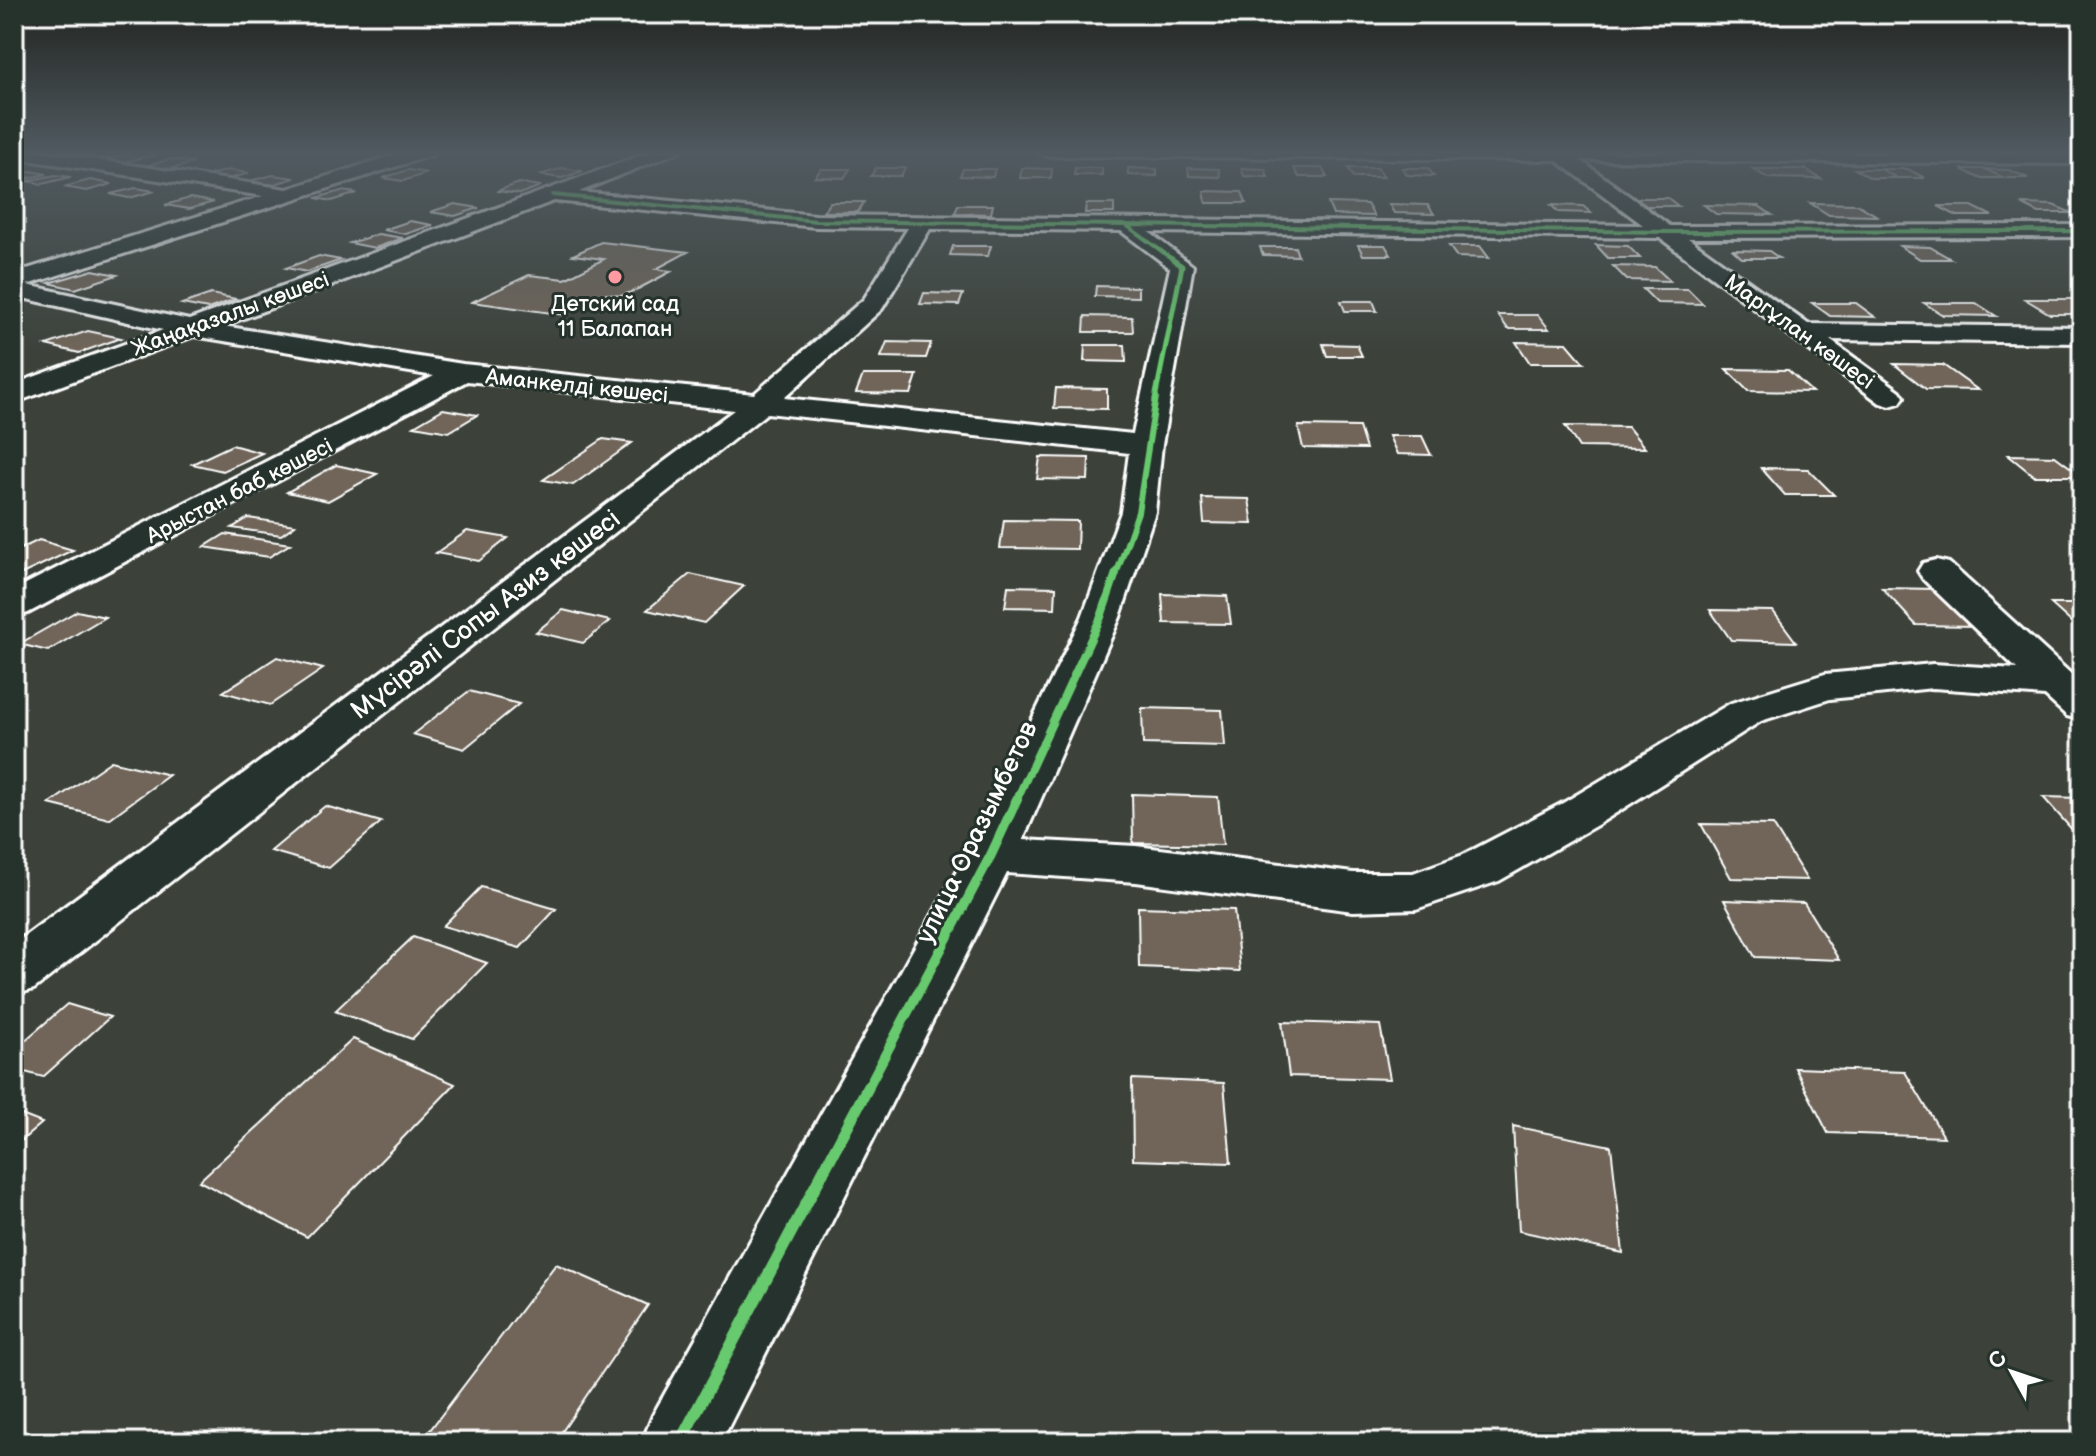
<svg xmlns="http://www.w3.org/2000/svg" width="2096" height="1456" font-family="'Balsamiq Sans',sans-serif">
  <rect width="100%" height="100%" fill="#3c423a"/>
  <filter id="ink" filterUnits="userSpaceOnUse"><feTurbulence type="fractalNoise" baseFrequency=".0125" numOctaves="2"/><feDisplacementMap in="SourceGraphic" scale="16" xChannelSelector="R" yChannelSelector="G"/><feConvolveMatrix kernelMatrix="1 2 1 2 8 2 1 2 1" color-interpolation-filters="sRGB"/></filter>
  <g filter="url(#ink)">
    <g fill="#6f6558" stroke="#fff" stroke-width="2">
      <path d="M138 151 158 154 121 163 102 160Z"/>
      <path d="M171 159 194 163 166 170 142 167Z"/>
      <path d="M562 168 583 171 562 178 540 175Z"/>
      <path d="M876 168H905L901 176H871Z"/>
      <path d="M1022 168 1052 169 1051 178H1020Z"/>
      <path d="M1075 168H1102V175H1074Z"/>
      <path d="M1128 168 1157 169V176L1128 175Z"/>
      <path d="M1188 168 1219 169 1220 177 1189 176Z"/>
      <path d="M1241 168 1265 169 1268 177 1244 176Z"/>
      <path d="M1294 168H1322L1327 177H1299Z"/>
      <path d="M1348 168H1378L1384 177H1353Z"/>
      <path d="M1402 168H1428L1434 176 1407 175Z"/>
      <path d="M821 169H850L844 178 815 177Z"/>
      <path d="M963 169H995L993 177 960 176Z"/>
      <path d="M1753 169H1805L1821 179 1768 178Z"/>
      <path d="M1855 169H1881L1897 178H1871Z"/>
      <path d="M1881 169H1908L1925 178H1897Z"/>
      <path d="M1961 169H1985L2004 178H1979Z"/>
      <path d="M1985 169 2009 170 2028 178H2004Z"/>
      <path d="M228 170 249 173 222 181 202 177Z"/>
      <path d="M408 170 427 173 403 181 383 178Z"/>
      <path d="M31 171 47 174 14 181V175Z"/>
      <path d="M55 175 71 177 42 184 27 181Z"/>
      <path d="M273 175 295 178 271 185 249 181Z"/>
      <path d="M90 180 112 184 87 191 64 187Z"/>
      <path d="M519 183 541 186 519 194 497 191Z"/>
      <path d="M136 188 155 191 129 198 110 194Z"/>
      <path d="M341 191 357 193 332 201 316 198Z"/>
      <path d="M1204 191 1242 192 1246 203H1206Z"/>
      <path d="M190 198 214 202 189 209 165 205Z"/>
      <path d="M1636 198H1668L1678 206H1646Z"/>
      <path d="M830 202H864L858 212H823Z"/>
      <path d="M1328 203 1367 204 1374 216 1333 215Z"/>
      <path d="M1810 203 1857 204 1877 216 1829 215Z"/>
      <path d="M455 204 479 208 455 216 430 212Z"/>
      <path d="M1086 204H1114V213H1085Z"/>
      <path d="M1389 204 1428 205 1434 214 1394 213Z"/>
      <path d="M2021 204 2053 205 2072 213H2039Z"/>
      <path d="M958 205H993L991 214 955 213Z"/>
      <path d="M1551 205 1583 206 1591 213 1558 212Z"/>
      <path d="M1704 205 1759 206 1772 215 1716 214Z"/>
      <path d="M1938 206H1972L1992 216H1957Z"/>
      <path d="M410 221 433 225 406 234 383 230Z"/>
      <path d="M378 234 403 238 375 248 350 243Z"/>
      <path d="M601 242 688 252 656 269 672 271 636 290 621 296 606 294 566 315 472 302 529 275 565 279 604 259 573 255Z"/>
      <path d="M1358 245H1385L1391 255H1363Z"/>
      <path d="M1596 245 1628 246 1640 258H1608Z"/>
      <path d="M953 246H991L988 256 950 255Z"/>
      <path d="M1449 246H1480L1489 258 1457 257Z"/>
      <path d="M1900 246 1930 247 1951 259H1920Z"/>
      <path d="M1260 247H1295L1298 256 1263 255Z"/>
      <path d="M1733 250 1769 251 1779 258H1742Z"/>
      <path d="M319 256 341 260 307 272 286 268Z"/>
      <path d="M1613 266 1655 267 1670 281 1627 280Z"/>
      <path d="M93 270 117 275 75 289 49 283Z"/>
      <path d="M1096 286 1138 287V297L1095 296Z"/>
      <path d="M1643 289H1688L1703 304 1657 303Z"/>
      <path d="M924 293 963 294 959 305 920 304Z"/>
      <path d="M211 294 236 299 208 309 182 304Z"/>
      <path d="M2025 299H2071L2082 306V314H2050Z"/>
      <path d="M1341 301H1373L1377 311H1345Z"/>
      <path d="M1812 303H1856L1875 317 1830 316Z"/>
      <path d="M1924 303H1976L1996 316 1943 315Z"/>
      <path d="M1498 315H1538L1549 329H1508Z"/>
      <path d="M1085 316 1132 317 1133 332H1084Z"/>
      <path d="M88 331 121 338 79 353 46 345Z"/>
      <path d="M887 342 931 343 926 358 881 357Z"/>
      <path d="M1516 342 1567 343 1584 363H1530Z"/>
      <path d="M1323 344 1357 345 1362 356H1327Z"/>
      <path d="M1085 345H1125L1126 362 1084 361Z"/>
      <path d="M1894 364 1943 365 1978 390 1926 389Z"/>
      <path d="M1726 369 1788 370 1812 392 1748 391Z"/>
      <path d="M863 375H917L911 394 856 393Z"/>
      <path d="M1056 388 1107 389V409L1054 408Z"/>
      <path d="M443 409 477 415 449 432 414 426Z"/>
      <path d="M1298 426 1359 427 1366 449 1303 448Z"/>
      <path d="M1565 426 1628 427 1645 448 1579 447Z"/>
      <path d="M1389 436H1422L1431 455 1397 454Z"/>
      <path d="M603 439 632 443 573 485 543 480Z"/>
      <path d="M232 445 262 453 223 471 192 464Z"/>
      <path d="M2008 455 2055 456 2082 476H2034Z"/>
      <path d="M1040 457 1089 458 1088 480 1037 479Z"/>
      <path d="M336 465 377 474 328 501 287 492Z"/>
      <path d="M1761 468 1808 469 1834 495H1785Z"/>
      <path d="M1202 498 1249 499 1253 524 1204 523Z"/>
      <path d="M248 518 295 525 281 535 232 528Z"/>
      <path d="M1004 520 1078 521 1077 549 1000 548Z"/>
      <path d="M467 531 508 538 479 561 436 553Z"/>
      <path d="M225 534 290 544 269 557 204 547Z"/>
      <path d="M39 540 73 550 22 574 14 572V552Z"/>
      <path d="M690 574 744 586 704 623 647 610Z"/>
      <path d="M1008 586 1056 587 1055 608 1005 607Z"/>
      <path d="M1882 588 1937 589 1974 626 1916 625Z"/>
      <path d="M1162 594 1227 596 1231 624 1164 623Z"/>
      <path d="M2051 604H2082V632Z"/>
      <path d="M563 610 610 621 583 643 536 632Z"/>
      <path d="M1710 610 1773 611 1796 642 1731 640Z"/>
      <path d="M77 611 105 617 48 651 19 644Z"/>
      <path d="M277 657 323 669 270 705 223 692Z"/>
      <path d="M469 691 519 704 464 749 413 734Z"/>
      <path d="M1142 708 1222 710 1225 746 1143 744Z"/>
      <path d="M111 761 169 775 109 819 49 804Z"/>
      <path d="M1132 794 1218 797 1223 845 1133 843Z"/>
      <path d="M2043 797 2082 798V833H2075Z"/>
      <path d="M325 806 381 822 329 868 271 851Z"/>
      <path d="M1701 824 1773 825 1807 880 1731 878Z"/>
      <path d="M481 887 556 909 520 948 443 926Z"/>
      <path d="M1724 900 1804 903 1839 960 1755 957Z"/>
      <path d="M1138 907 1234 910 1240 971 1139 967Z"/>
      <path d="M413 937 487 963 412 1039 335 1011Z"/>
      <path d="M67 1004 110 1017 43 1077 14 1069V1050Z"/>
      <path d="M1282 1022 1380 1025 1390 1079 1289 1076Z"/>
      <path d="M353 1039 455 1084 307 1237 199 1181Z"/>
      <path d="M1795 1068 1905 1072 1944 1137 1828 1133Z"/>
      <path d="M1132 1079 1224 1083 1231 1163 1133 1160Z"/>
      <path d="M14 1112 42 1123 14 1147Z"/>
      <path d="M1513 1126 1611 1146 1623 1253 1519 1231Z"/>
      <path d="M556 1264 648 1305 555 1442H421Z"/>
    </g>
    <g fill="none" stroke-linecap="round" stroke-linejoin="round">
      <defs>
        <path id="minor" d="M14 151H40L287 189 406 151H435L432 155 27 285 189 320 653 151H680L579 192 816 215 1643 225 1556 160 1046 156 1037 151 2082 154V164L1580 160 1670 226 2082 225V237L1688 238 1808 324 2082 327V343L1830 340 1900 391 1904 397 1900 403 1890 406 1880 403 1660 238 1149 232 1193 266 1162 445 1155 512 1120 617 1023 840 1136 846 1353 873H1413L1463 855 1563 803 1731 703 1825 674 1933 664 2017 669 1923 579 1918 571 1923 563 1936 560 1949 563 2082 684V720L2067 716 2045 696 1933 688 1830 699 1761 721 1597 825 1499 881 1416 909 1353 911 1136 882 1007 873 721 1442H642L653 1415 966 855 1082 617 1121 512 1129 453 767 413 34 989 14 995V944L734 410 467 381 28 613 14 617V590L434 376 194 336 14 403V384L163 330 14 296V273L263 196 14 158ZM554 201 816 227 908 228 864 299 754 394 463 364 223 326ZM930 229 1121 231 1170 268 1133 434 784 398 882 309Z"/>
      </defs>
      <use href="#minor" stroke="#fff" stroke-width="6"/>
      <use href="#minor" fill="#26332d" fill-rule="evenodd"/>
      <defs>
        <g id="cycleway-far5">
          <path d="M553 195 816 221 1667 232 2082 231"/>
          <path d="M1126 225 1175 261"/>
        </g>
        <path id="cycleway-far4" d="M1155 399 1182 266 1172 259"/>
        <path id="cycleway-far3" d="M1116 575 1138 512 1156 397"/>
        <path id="cycleway-far2" d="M1016 801 1101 617 1116 573"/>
        <path id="cycleway-far1" d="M867 1089 991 855 1017 799"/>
        <path id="cycleway" d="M680 1442 868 1087"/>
      </defs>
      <use href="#cycleway-far5" stroke="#26332d" stroke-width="6"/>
      <use href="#cycleway-far4" stroke="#26332d" stroke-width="8"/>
      <use href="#cycleway-far3" stroke="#26332d" stroke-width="10"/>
      <use href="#cycleway-far2" stroke="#26332d" stroke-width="13"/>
      <use href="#cycleway-far1" stroke="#26332d" stroke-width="15"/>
      <use href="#cycleway" stroke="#26332d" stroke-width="17"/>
      <use href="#cycleway-far5" stroke="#67ca6e" stroke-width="4"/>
      <use href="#cycleway-far4" stroke="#67ca6e" stroke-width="5"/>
      <use href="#cycleway-far3" stroke="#67ca6e" stroke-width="6"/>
      <use href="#cycleway-far2" stroke="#67ca6e" stroke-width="8"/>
      <use href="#cycleway-far1" stroke="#67ca6e" stroke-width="10"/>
      <use href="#cycleway" stroke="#67ca6e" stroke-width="12"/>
    </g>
  </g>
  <linearGradient id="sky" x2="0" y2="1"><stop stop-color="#212420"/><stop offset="0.43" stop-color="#505a60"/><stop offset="1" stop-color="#505a60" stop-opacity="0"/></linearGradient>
  <rect width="2096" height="355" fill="url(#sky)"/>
  <circle fill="#ff9aa2" stroke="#26332d" stroke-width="3" cx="615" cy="277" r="8"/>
  <g text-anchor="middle" stroke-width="6" stroke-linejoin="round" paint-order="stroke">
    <g font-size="22" fill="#fff" stroke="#26332d">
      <text x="615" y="311">Детский сад<tspan x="615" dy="25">11 Балапан</tspan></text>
    </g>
    <g font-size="22" fill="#fff" stroke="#26332d">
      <text transform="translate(230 313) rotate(-20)" y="8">Жаңақазалы көшесі</text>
      <text transform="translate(1800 331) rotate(36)" y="8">Маргұлан көшесі</text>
      <text transform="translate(577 385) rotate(6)" y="8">Аманкелді көшесі</text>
      <text transform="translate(239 490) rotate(-27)" y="8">Арыстан баб көшесі</text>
    </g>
    <g font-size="26" fill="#fff" stroke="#26332d">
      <text transform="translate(485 614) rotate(-37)" y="9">Мүсірәлі Сопы Азиз көшесі</text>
      <text transform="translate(976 832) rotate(-64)" y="9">улица Оразымбетов</text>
    </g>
  </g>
  <rect width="2096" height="1456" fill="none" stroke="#26332d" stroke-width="48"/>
  <rect x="24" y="24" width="2048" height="1408" fill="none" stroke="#fff" stroke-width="3" filter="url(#ink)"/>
  <g transform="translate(2012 1372) rotate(310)" stroke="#26332d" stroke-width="6" paint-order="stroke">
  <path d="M0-6L14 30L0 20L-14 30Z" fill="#ffffff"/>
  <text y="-12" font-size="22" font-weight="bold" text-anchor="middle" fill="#ffffff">С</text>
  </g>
</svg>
